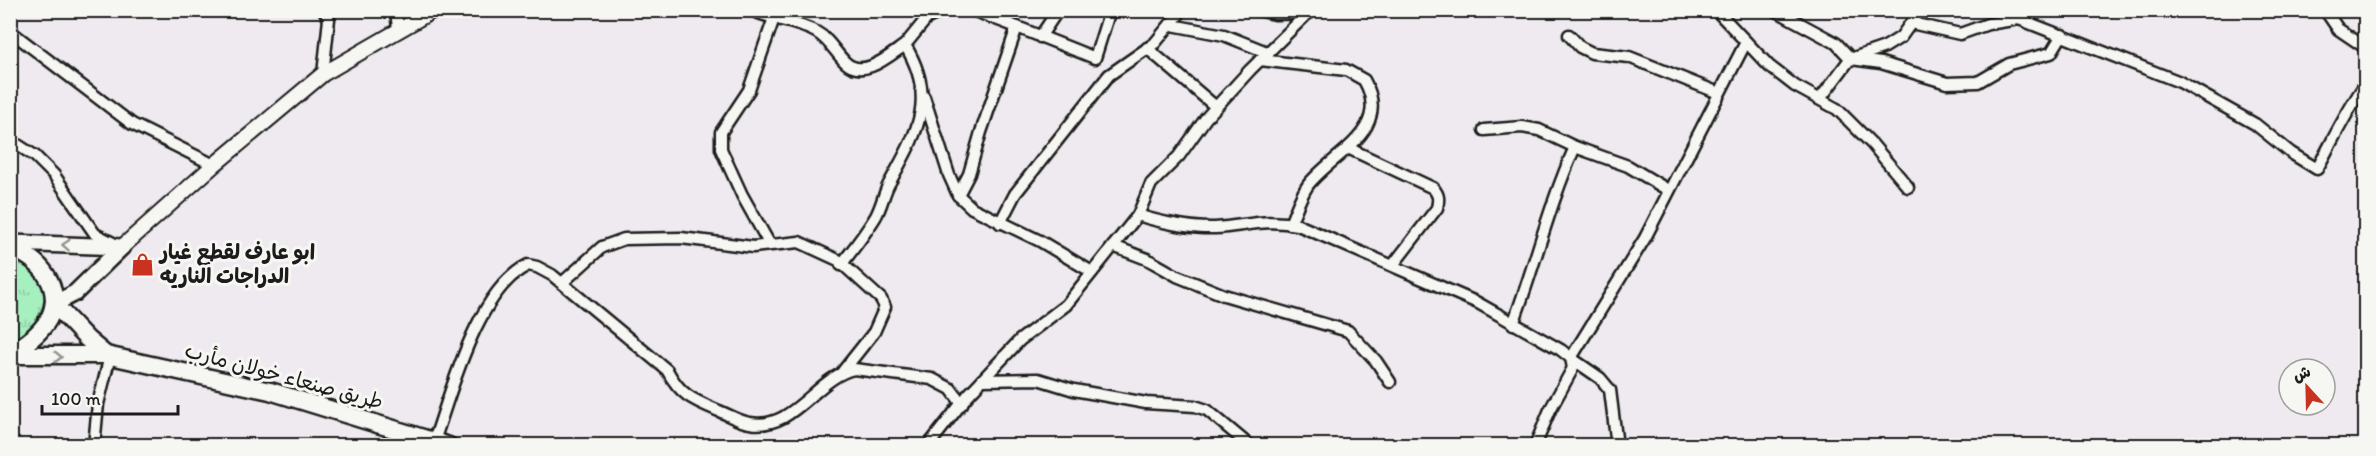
<svg xmlns="http://www.w3.org/2000/svg" width="2376" height="456" font-family="Itim,'Playpen Sans Arabic',sans-serif">
  <defs>
    <pattern id="grass-tufts" width="24" height="20" patternUnits="userSpaceOnUse" patternTransform="scale(1.5)"><rect width="24" height="20" fill="#a6efbe"/><path d="M3 7l-1-3M5 7V3M7 7l1-3M15 17l-1-3M17 17v-4M19 17l1-3" fill="none" stroke="#8ecca3"/></pattern>
  </defs>
  <rect width="100%" height="100%" fill="#efeaf0"/>
  <filter id="ink" filterUnits="userSpaceOnUse"><feTurbulence type="fractalNoise" baseFrequency=".0167" numOctaves="2"/><feDisplacementMap in="SourceGraphic" scale="12" xChannelSelector="R" yChannelSelector="G"/><feConvolveMatrix kernelMatrix="1 2 1 2 8 2 1 2 1" color-interpolation-filters="sRGB"/></filter>
  <g filter="url(#ink)">
    <path fill="url(#grass-tufts)" stroke="#61866d" stroke-width="1.5" d="M11 259C60 278 50 319 11 343Z"/>
    <g fill="none" stroke-linecap="round" stroke-linejoin="round">
      <defs>
        <g id="minor">
          <path d="M396 10 398 29"/>
          <path d="M751 10C772 20 796 21 816 32 829 39 835 52 845 62 863 80 890 55 905 45"/>
          <path d="M1258 10 1275 14 1309 13"/>
          <path d="M1716 10 1769 66 1795 86 1837 109 1872 144 1908 187"/>
          <path d="M1775 10 1836 43 1851 59 1881 63 1947 83 1978 82 2009 64 2051 53 2062 35"/>
          <path d="M2325 10 2338 29 2366 48"/>
          <path d="M927 18 946 10"/>
          <path d="M2019 19 2180 82 2255 124 2291 153 2317 169C2333 140 2347 110 2366 83"/>
          <path d="M1911 23 1960 34 1988 24 2019 19 2033 10"/>
          <path d="M1172 25 1224 35 1269 53"/>
          <path d="M1017 27 1095 58 1110 10"/>
          <path d="M10 31 132 124 214 165"/>
          <path d="M1569 35 1580 47 1592 53 1629 57 1719 93"/>
          <path d="M1040 37 1058 10"/>
          <path d="M1147 48 1216 107"/>
          <path d="M1260 60 1346 70 1364 80C1393 131 1334 152 1308 185 1300 197 1296 210 1290 224"/>
          <path d="M323 74 329 19 324 10"/>
          <path d="M924 97 949 175 958 195 972 208 1040 241 1092 272"/>
          <path d="M1820 99 1850 59 1885 47 1901 37 1920 10"/>
          <path d="M1484 130 1522 127 1539 130 1575 147 1628 166 1668 190"/>
          <path d="M10 140 35 156 54 175 95 234 117 245"/>
          <path d="M1350 149 1433 188C1439 195 1439 199 1437 208L1393 265"/>
          <path d="M958 195 969 174 981 132 1017 27 972 10"/>
          <path d="M1138 215 1151 184 1179 156 1206 118 1250 70 1311 10"/>
          <path d="M1000 223 1015 194 1109 75 1155 43 1182 10"/>
          <path d="M770 245 742 195 721 149V132L749 90 774 18"/>
          <path d="M1113 246 1147 259 1177 276 1224 295 1348 331 1376 361 1390 382"/>
          <path d="M841 265C853 249 866 233 876 216 882 205 884 192 890 182 917 133 938 99 905 45L927 18 929 10"/>
          <path d="M562 283 602 247 624 239 681 238 753 247 799 242 838 260 881 299 885 307 874 332 843 371"/>
          <path d="M1513 324C1535 265 1549 205 1575 147"/>
          <path d="M982 380 1038 379 1074 390 1146 403 1195 406 1207 410 1250 446"/>
          <path d="M434 441C452 390 477 290 528 265L537 267 552 275 667 370C681 396 693 400 719 411 729 415 740 422 750 423 794 431 816 377 854 369L932 379 951 389 962 404"/>
          <path d="M94 446 98 404 110 356"/>
          <path d="M928 446 968 395 1020 340 1066 305 1138 215C1158 222 1193 229 1215 228 1247 226 1266 218 1298 225L1478 303 1561 350 1571 358 1573 368 1550 410 1535 446"/>
          <path d="M1617 446 1610 390 1600 378 1571 358 1645 238 1746 42"/>
        </g>
        <path id="tertiary" d="M122 247 214 165 323 74 434 10"/>
        <g id="secondary">
          <path d="M10 243 122 247"/>
          <path d="M54 304 75 293 122 247"/>
        </g>
        <g id="primary">
          <path d="M10 248C39 257 66 289 48 320 39 335 25 344 10 354"/>
          <path d="M54 304 87 339 106 355"/>
          <path d="M10 355H106L270 391 449 446"/>
        </g>
      </defs>
      <use href="#minor" stroke="#1c1c1c" stroke-width="15"/>
      <use href="#tertiary" stroke="#1c1c1c" stroke-width="18"/>
      <use href="#secondary" stroke="#1c1c1c" stroke-width="20"/>
      <use href="#primary" stroke="#1c1c1c" stroke-width="21"/>
      <use href="#minor" stroke="#f6f6f2" stroke-width="10"/>
      <use href="#tertiary" stroke="#f6f6f2" stroke-width="14"/>
      <use href="#secondary" stroke="#f6f6f2" stroke-width="15"/>
      <use href="#primary" stroke="#f6f6f2" stroke-width="16"/>
    </g>
    <defs><path id="oneway-chevron" d="M-2-3.5L2.5 0L-2 3.5" fill="none" stroke-width="1.6" stroke-linecap="round" stroke-linejoin="round" transform="scale(1.5)"/></defs>
    <g stroke="#949492">
      <use href="#oneway-chevron" transform="translate(66 245) rotate(-176)"/>
      <use href="#oneway-chevron" transform="translate(58 357)"/>
    </g>
  </g>
  <defs>
    <symbol id="shop-bare" viewBox="-9 -9 18 18"><path d="M-5-2.5h2.3a2.7 3.5 0 0 1 5.4 0H5L5.5 6h-11ZM-1.5-2.5h3a1.5 2.3 0 0 0-3 0Z" fill="#c8321e" stroke="#f6f6f2" stroke-width="2.5" paint-order="stroke"/></symbol>
  </defs>
  <g fill-rule="evenodd">
    <use href="#shop-bare" x="126" y="248" width="33" height="33"/>
  </g>
  <g text-anchor="middle" stroke-width="6" stroke-linejoin="round" paint-order="stroke">
    <g font-size="21" font-weight="bold" fill="#1c1c1c" stroke="#f6f6f2" text-anchor="start">
      <text x="160" y="259">ابو عارف لقطع غيار<tspan x="160" dy="24">الدراجات الناريه</tspan></text>
    </g>
    <g font-size="21" fill="#1c1c1c" stroke="#f6f6f2">
      <text transform="translate(284 376) rotate(15)" y="7">طريق صنعاء خولان مأرب</text>
    </g>
  </g>
  <rect width="2376" height="456" fill="none" stroke="#f6f6f2" stroke-width="36"/>
  <rect x="18" y="18" width="2340" height="420" fill="none" stroke="#1c1c1c" stroke-width="2" filter="url(#ink)"/>
  <g transform="translate(2307 387) rotate(338)"><circle r="28" fill="#f6f6f2" stroke="#9f9f9c" stroke-width="1.5"/>
  <path d="M0-4.5L10 22L0 15L-10 22Z" fill="#c8321e"/>
  <text y="-9" font-size="16" font-weight="bold" text-anchor="middle" fill="#1c1c1c">ش</text>
  </g>
  <path d="M42 405v9h136v-9" fill="none" stroke="#1c1c1c" stroke-width="3"/>
  <text x="51" y="405" font-size="18" fill="#1c1c1c" stroke="#f6f6f2" stroke-width="4.5" paint-order="stroke">100 m</text>
</svg>
